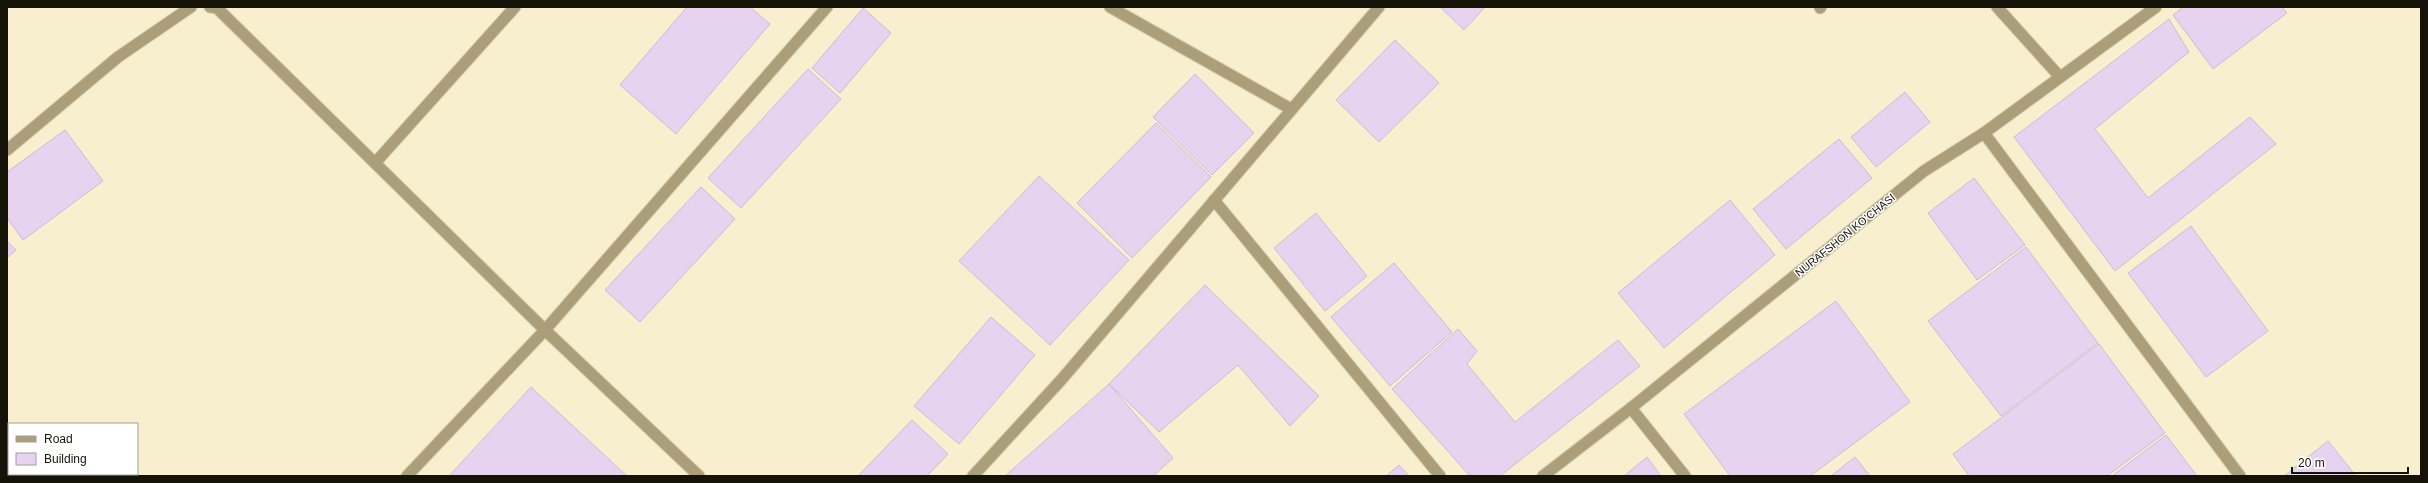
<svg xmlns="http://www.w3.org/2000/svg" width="2428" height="483" font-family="Helvetica,sans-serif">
  <rect width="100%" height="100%" fill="#f8efcf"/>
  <g fill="#e5d3ef" stroke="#cebcd7">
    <path d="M687 7H750L770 24 676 134 620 85Z"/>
    <path d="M1440 7H1485L1464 30Z"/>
    <path d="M2183 7H2282L2287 13 2213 69 2173 15Z"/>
    <path d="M863 8 891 33 840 93 812 68Z"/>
    <path d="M2169 19 2189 52 2095 129 2148 198 2250 117 2276 144 2115 271 2014 137Z"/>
    <path d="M1395 40 1439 83 1379 142 1336 100Z"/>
    <path d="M808 69 841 99 741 208 708 178Z"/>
    <path d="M1195 74 1254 133 1212 175 1153 117Z"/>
    <path d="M1905 92 1930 122 1876 167 1851 137Z"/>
    <path d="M1156 123 1211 177 1132 258 1077 203Z"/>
    <path d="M65 130 103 181 23 240 7 218V172Z"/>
    <path d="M1839 139 1872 178 1786 249 1753 209Z"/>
    <path d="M1039 176 1129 260 1050 345 959 261Z"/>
    <path d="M1974 178 2025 245 1977 280 1928 213Z"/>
    <path d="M701 187 735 219 640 322 605 290Z"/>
    <path d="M1730 200 1775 255 1664 348 1618 293Z"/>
    <path d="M1316 213 1367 276 1325 311 1274 248Z"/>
    <path d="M2191 226 2268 331 2206 377 2128 273Z"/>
    <path d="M7 241 16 250 7 258Z"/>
    <path d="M2026 247 2098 343 2001 416 1928 321Z"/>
    <path d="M1394 263 1452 332 1390 386 1331 317Z"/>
    <path d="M1205 285 1319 396 1290 426 1238 365 1159 432 1109 384Z"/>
    <path d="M1836 301 1910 402 1810 476H1730L1684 414Z"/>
    <path d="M991 317 1035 355 959 444 914 406Z"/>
    <path d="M1458 329 1477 351 1467 364 1515 422 1618 340 1640 366 1500 476H1470L1392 389Z"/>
    <path d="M2099 344 2165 433 2107 476H1969L1953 454Z"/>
    <path d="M1109 384 1173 458 1153 476H1005Z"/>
    <path d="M531 387 627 476H449Z"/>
    <path d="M912 420 948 454 927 476H858Z"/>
    <path d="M2166 435 2197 476H2112Z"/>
    <path d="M2328 441 2356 476H2284Z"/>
    <path d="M1647 457 1661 476H1624Z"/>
    <path d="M1855 457 1870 476H1831Z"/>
    <path d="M1399 465 1409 476H1386Z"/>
  </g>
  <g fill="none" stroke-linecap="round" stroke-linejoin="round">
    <defs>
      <g id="service">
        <path d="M1997 7 2060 77"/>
        <path d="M1820 8 1821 7"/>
        <path d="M1214 200 1440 476"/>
      </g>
      <g id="minor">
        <path d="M210 7 217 8 545 330 699 476"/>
        <path d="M1110 7 1291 109"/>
        <path d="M1984 133 2240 476"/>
        <path d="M7 150 118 57 191 7"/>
        <path d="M375 163 515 7"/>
        <path d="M1631 408 1685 476"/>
        <path d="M407 476 545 330 827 7"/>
        <path d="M973 476 1062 379 1379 7"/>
        <path d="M1543 476 1631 408 1924 171 1984 133 2156 7"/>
      </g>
    </defs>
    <use href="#service" stroke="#d4ccaf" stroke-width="13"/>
    <use href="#minor" stroke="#d4ccaf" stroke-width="13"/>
    <use href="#service" stroke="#ab9e78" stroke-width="11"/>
    <use href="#minor" stroke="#ab9e78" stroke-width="11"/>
  </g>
  <g text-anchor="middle" stroke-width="3" stroke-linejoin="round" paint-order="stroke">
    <g font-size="11" fill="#151207" stroke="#fff">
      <text transform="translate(1845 235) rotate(-39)" y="4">NURAFSHON KO’CHASI</text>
    </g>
  </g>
  <rect width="2428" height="483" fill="none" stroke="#151207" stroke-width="16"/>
  <rect x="8" y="423" width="130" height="52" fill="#ffffff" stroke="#a1a09c"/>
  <rect x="16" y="436" width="20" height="6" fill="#ab9e78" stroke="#a1a09c"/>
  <text x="44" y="443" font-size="12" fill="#151207">Road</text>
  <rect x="16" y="453" width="20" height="12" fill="#e5d3ef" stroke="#a1a09c"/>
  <text x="44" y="463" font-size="12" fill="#151207">Building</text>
  <path d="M2292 467v6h116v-6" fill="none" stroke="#151207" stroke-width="2"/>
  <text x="2298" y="467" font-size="12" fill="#151207" stroke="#ffffff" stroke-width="3" paint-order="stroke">20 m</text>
</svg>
